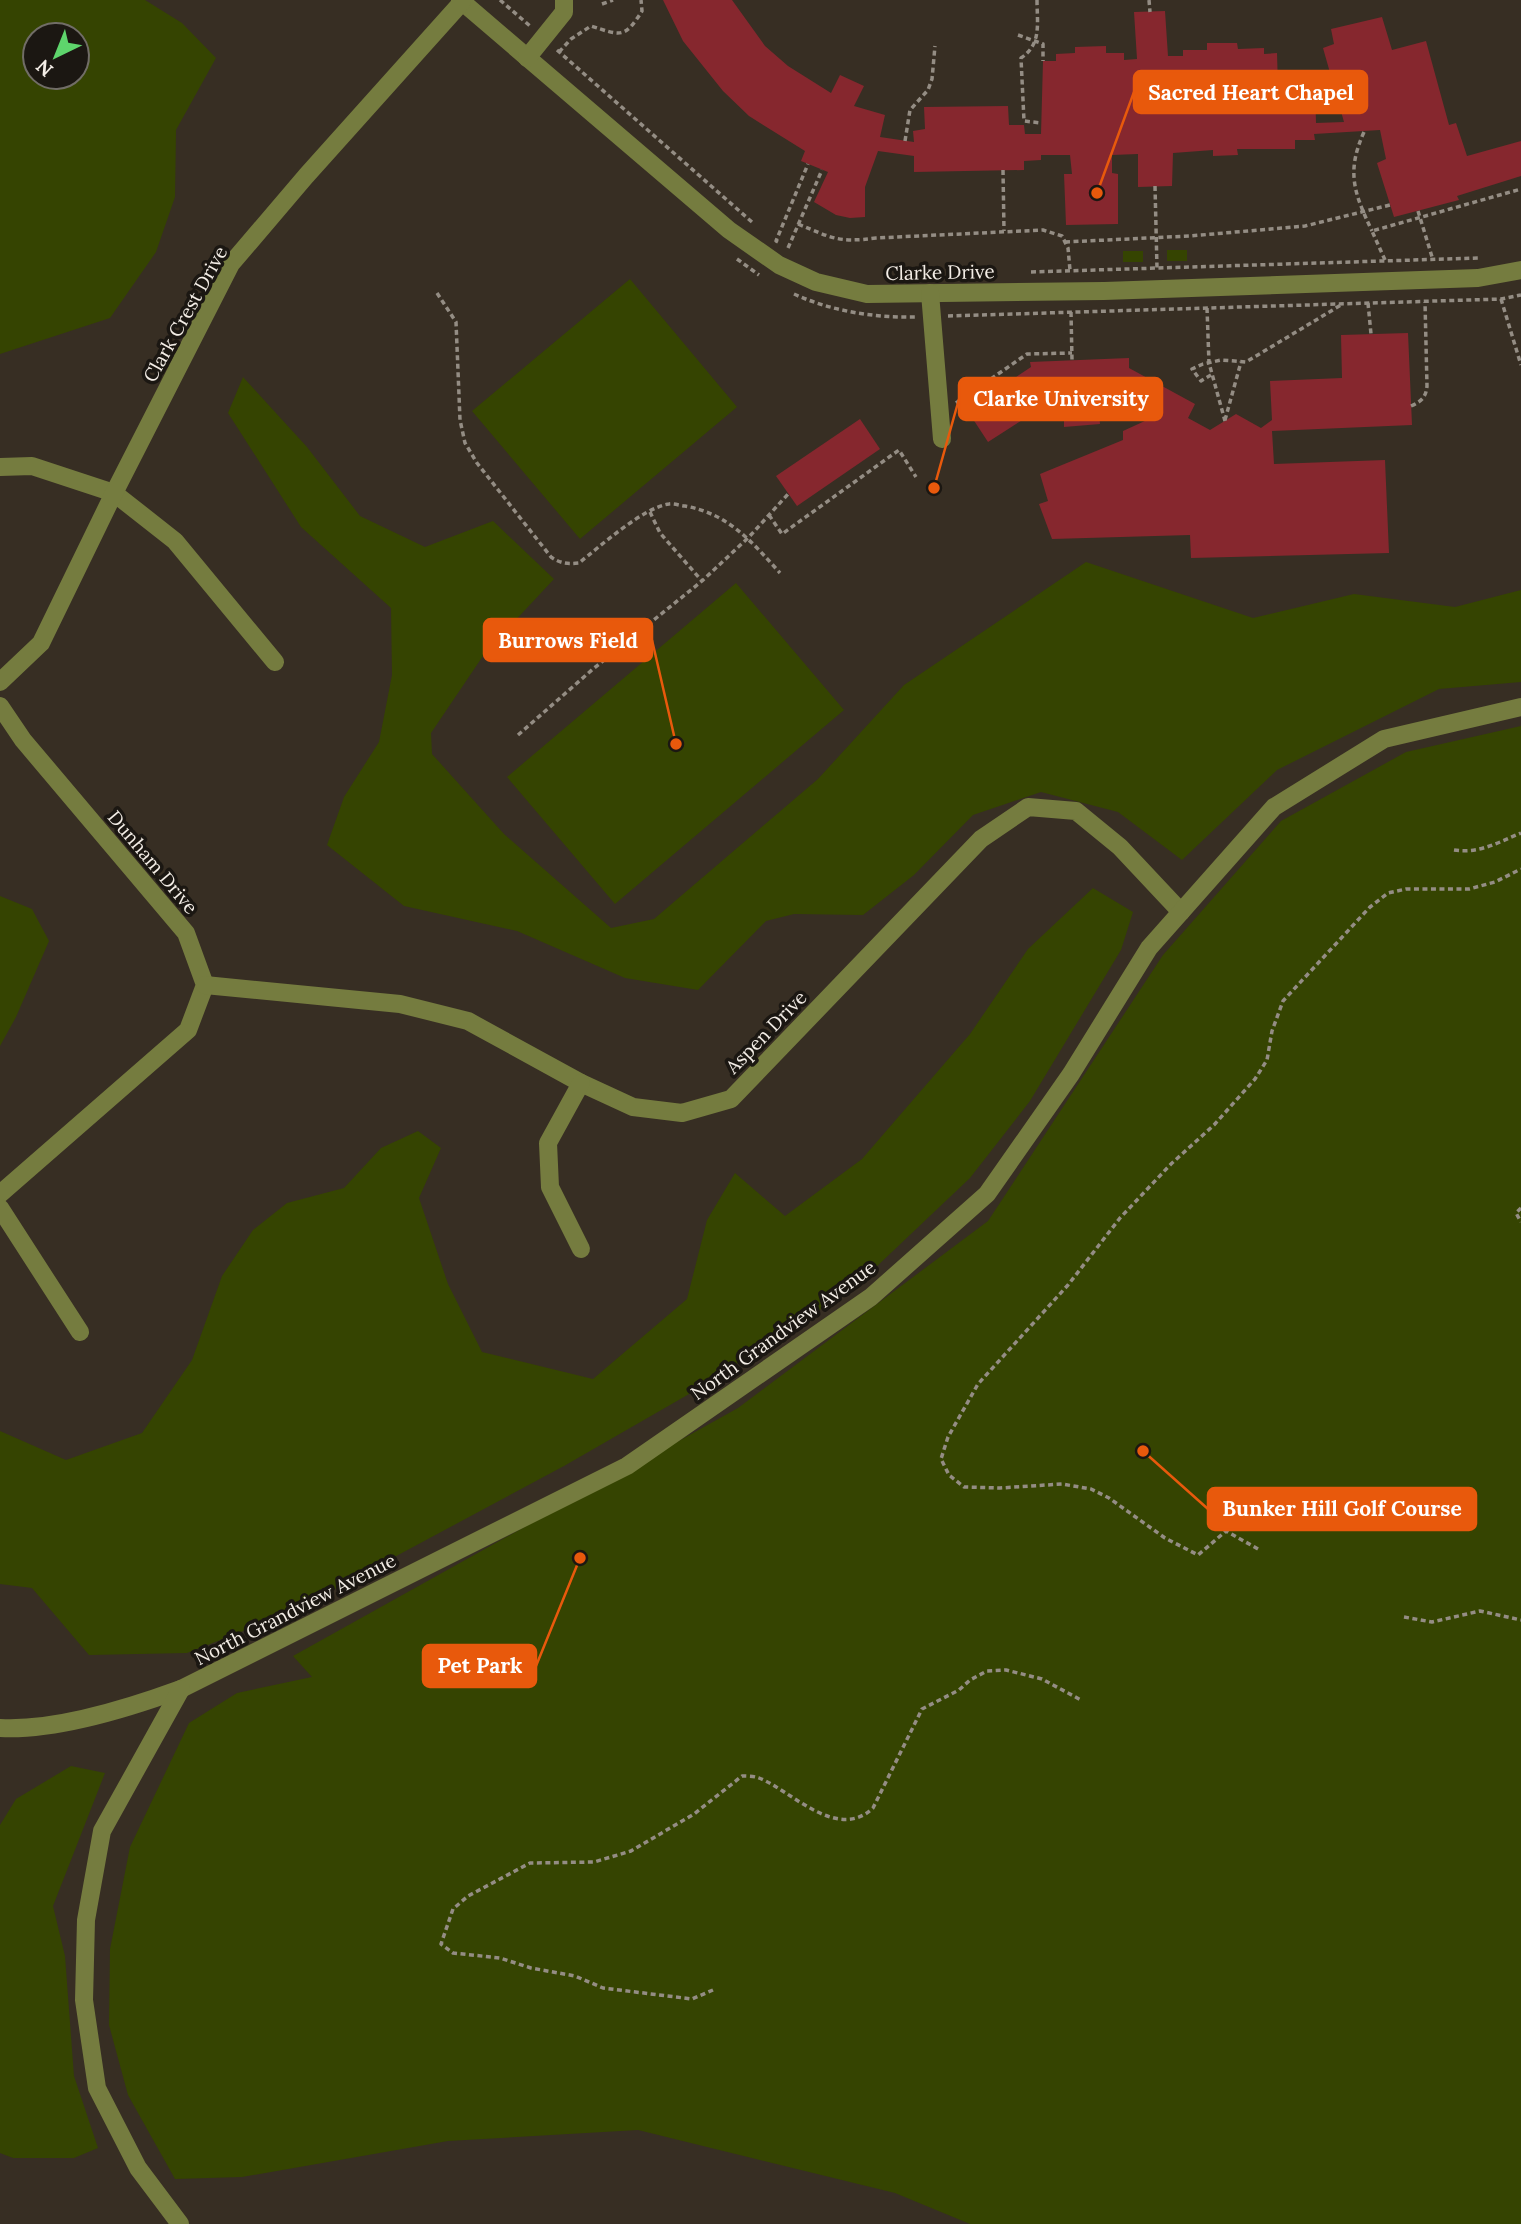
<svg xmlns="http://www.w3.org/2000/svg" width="1521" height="2224" font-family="Lora,serif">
  <rect width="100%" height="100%" fill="#372e23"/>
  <g fill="#354401" fill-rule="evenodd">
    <path d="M0 0H145L182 23 216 58 176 130 175 197 156 252 110 318 0 354ZM35 35H77V77H35Z"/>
    <rect x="1167" y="250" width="20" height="11"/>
    <rect x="1123" y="251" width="20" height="11"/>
    <path d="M630 279 737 407 580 539 472 411Z"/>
    <path d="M243 377 307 447 360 516 425 547 493 521 554 579 485 653 431 733 432 754 504 834 611 928 654 919 818 779 904 685 1086 562 1253 618 1354 594 1455 607 1521 590V682L1439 689 1277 770 1182 860 1118 812 1041 792 973 815 914 875 863 915 794 914 766 921 698 990 625 978 517 931 404 906 327 845 344 797 379 742 392 675 391 608 301 527 228 413Z"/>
    <path d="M736 583 844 710 615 904 507 777Z"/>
    <path d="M1521 726V2224H970L895 2193 638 2130 448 2141 242 2177 175 2179 128 2095 109 2025 110 1949 130 1847 189 1723 237 1693 312 1677 293 1656 738 1408 988 1221 1163 955 1281 821 1406 752Z"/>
    <path d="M1093 888 1133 912 1121 950 1030 1101 970 1178 855 1287 703 1386 564 1466 292 1612 187 1653 89 1655 32 1588 0 1584V1431L66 1460 142 1433 192 1360 222 1276 253 1230 287 1203 344 1188 381 1148 418 1131 441 1148 419 1198 448 1284 482 1352 593 1379 687 1299 707 1220 735 1173 785 1216 862 1159 970 1034 1028 949Z"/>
    <path d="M0 896 32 909 49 941 16 1017 0 1046Z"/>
    <path d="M71 1766 105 1773 53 1906 65 1956 74 2076 98 2148 74 2158H13L0 2153V1825L16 1799Z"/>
  </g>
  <g fill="#86272e">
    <path d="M663 0H732L765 46 788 66 831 93 840 75 864 86 854 106 885 115 880 137 914 142 913 131 925 129 924 107 1008 106 1009 125H1024L1025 134H1041L1043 61H1056V54L1075 53V47L1106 46V53H1124V60L1137 59 1134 12 1165 11 1168 56H1183V50H1207V43H1237L1238 49 1264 48V54L1277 53 1278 87 1315 85 1316 123 1344 122 1323 48 1334 44 1331 29 1382 17 1392 50 1426 41 1449 125 1456 123 1467 156 1521 141V176L1457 196 1459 200 1394 217 1377 163 1386 159 1380 130 1314 134 1315 140H1295V149H1237L1238 155 1213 156V150L1173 153 1172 186 1138 187V154L1112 155V173L1118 174V224L1066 225 1064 174H1072L1070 155H1041V160L1024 161V170L914 172V156L878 151 865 187V217L850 218 836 215 814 202 828 172 801 161 805 151 749 116 723 91 683 41Z"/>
    <path d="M1408 333 1412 425 1272 431 1274 464 1385 460 1389 553 1191 558 1190 535 1052 539 1039 504 1048 501 1040 474 1123 440V431L1147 420 1109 400 1110 412H1099L1100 424 1064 427V419L1050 420 1049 403 988 442 967 410 1031 367 1030 362 1129 358V368L1195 404 1188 418 1210 430 1236 414 1261 428 1272 420 1270 381 1342 378 1341 335Z"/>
    <path d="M860 419 880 449 797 506 776 476Z"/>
  </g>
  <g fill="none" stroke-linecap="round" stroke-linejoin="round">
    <g stroke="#948d84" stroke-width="3.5" stroke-dasharray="5 3.5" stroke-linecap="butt">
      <path d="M500 0 530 26"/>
      <path d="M1037 0C1037 23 1042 44 1021 58L1024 121 1041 123"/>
      <path d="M1149 0 1150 12"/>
      <path d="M602 4 613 0"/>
      <path d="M1018 35 1043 44V61"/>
      <path d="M557 50 753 223"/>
      <path d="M559 52 571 39 591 26C620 35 624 40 642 11L641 0"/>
      <path d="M1364 132C1346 172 1354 193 1372 231"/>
      <path d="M905 141 910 110 928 90 932 79 935 46"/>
      <path d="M1003 170 1004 231"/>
      <path d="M1155 186 1157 268"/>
      <path d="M1418 211 1433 260"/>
      <path d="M798 224C832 238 838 243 876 238L1043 230 1062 236 1068 248 1070 270"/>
      <path d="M778 242 776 241 808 164"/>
      <path d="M1065 242 1190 236 1305 226 1390 205"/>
      <path d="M788 248 822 170"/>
      <path d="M737 259 759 275"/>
      <path d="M1385 260 1372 231 1521 189"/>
      <path d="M1031 272 1478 258"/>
      <path d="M437 293 456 322 460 420 465 443 477 463 551 557C561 564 568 564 579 563 599 547 644 507 669 504 674 503 681 506 685 506 729 514 752 542 780 573"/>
      <path d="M794 294C831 311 874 318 916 317"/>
      <path d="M1501 299 1521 365"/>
      <path d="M1368 303 1371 334"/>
      <path d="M1207 308 1209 363 1225 421"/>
      <path d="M1071 312 1072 360"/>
      <path d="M948 316 1501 299 1521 295"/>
      <path d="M1211 375 1201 381 1192 369 1203 364 1221 360 1246 362 1341 305"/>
      <path d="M956 403 1027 354 1072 353"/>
      <path d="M1411 406C1422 401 1426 397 1427 386L1425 302"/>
      <path d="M1225 420 1241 362"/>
      <path d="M650 512 660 533 702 581"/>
      <path d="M769 515 782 534 899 450 916 477"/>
      <path d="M518 735 593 669 702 581 749 537 789 493"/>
      <path d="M1454 850C1479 854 1499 842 1521 833"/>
      <path d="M1521 1208 1516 1213 1521 1222"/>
      <path d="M1226 1518V1531"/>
      <path d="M1258 1549 1226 1531 1198 1555 1165 1538 1109 1498 1091 1489 1062 1484 1000 1488 964 1487 949 1475 941 1459 948 1437 978 1384 1068 1285 1120 1218 1171 1164 1214 1125 1255 1079 1267 1060 1272 1031 1283 1001 1370 907 1388 893 1406 889H1469L1495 882 1521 869"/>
      <path d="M1404 1617 1432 1622 1480 1611 1521 1620"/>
      <path d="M713 1990 692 1999 603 1988 575 1976 531 1968 500 1958 453 1953 441 1944 453 1909 468 1896 530 1863 594 1862 631 1851 694 1814 742 1776C747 1776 754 1776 759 1778 792 1791 837 1842 873 1808L922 1709 959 1690 970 1680 987 1671 1006 1670 1042 1679 1081 1700"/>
    </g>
    <g stroke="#757c3f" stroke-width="18">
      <path d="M460 0 729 230 779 265 816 282 867 294 1104 291 1478 278 1521 270"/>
      <path d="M527 58 564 12V0"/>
      <path d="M930 293 942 439"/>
      <path d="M0 467 32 466 114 493 175 541 275 662"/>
      <path d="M0 682 41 643 114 493 231 264 306 176 462 2"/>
      <path d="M0 706 23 740 186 933 205 985 188 1030 0 1194"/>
      <path d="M205 985 400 1004 468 1021 581 1083 633 1107 682 1113 731 1099 981 839 1028 807 1076 811 1120 847 1181 912"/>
      <path d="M0 1208 80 1332"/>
      <path d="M581 1249 550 1187 548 1143 581 1083"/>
      <path d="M0 1728C55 1731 129 1708 181 1689L627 1466 871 1297 987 1194 1071 1074 1149 948 1274 807 1384 739 1521 707"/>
      <path d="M180 2224 138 2168 97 2088 84 2000 86 1920 102 1831 181 1689"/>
    </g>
  </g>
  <g text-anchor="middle" stroke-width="7" stroke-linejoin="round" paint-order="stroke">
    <g font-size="19" fill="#f3ede6" stroke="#1b1712">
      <text transform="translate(940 272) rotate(-1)" y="7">Clarke Drive</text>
      <text transform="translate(185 314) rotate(-61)" y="7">Clark Crest Drive</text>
      <text transform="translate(153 862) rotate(50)" y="7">Dunham Drive</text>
      <text transform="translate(766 1032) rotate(-46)" y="7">Aspen Drive</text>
      <text transform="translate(783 1330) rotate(-36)" y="7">North Grandview Avenue</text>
      <text transform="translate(295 1609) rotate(-27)" y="7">North Grandview Avenue</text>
    </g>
  </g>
  <path fill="none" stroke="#e8590c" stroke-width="2.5" d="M1097 193L1134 92M934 488L959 399M676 744L652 640M1143 1451L1208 1509M580 1558L536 1666"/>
  <g fill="#e8590c" stroke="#1b1712" stroke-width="2.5">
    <circle cx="1097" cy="193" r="7"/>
    <circle cx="934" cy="488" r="7"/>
    <circle cx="676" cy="744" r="7"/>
    <circle cx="1143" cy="1451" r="7"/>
    <circle cx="580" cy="1558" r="7"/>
  </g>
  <g fill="#e8590c" stroke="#e8590c" stroke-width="2.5">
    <rect x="1134" y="71" width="233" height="42" rx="7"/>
    <rect x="959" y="378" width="203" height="42" rx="7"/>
    <rect x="484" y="619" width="168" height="42" rx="7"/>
    <rect x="1208" y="1488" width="268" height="42" rx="7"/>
    <rect x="423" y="1645" width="113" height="42" rx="7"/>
  </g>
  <g font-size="21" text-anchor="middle" font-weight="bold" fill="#fff">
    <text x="1251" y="100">Sacred Heart Chapel</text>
    <text x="1061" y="406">Clarke University</text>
    <text x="568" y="648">Burrows Field</text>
    <text x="1342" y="1516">Bunker Hill Golf Course</text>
    <text x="480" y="1673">Pet Park</text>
  </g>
  <g transform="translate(56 56) rotate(223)"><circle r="33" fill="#1b1712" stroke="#716d67" stroke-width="2"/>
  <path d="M0-5L12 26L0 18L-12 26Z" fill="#5ed56c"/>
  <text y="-10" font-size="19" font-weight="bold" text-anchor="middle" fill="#f3ede6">N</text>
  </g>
</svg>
